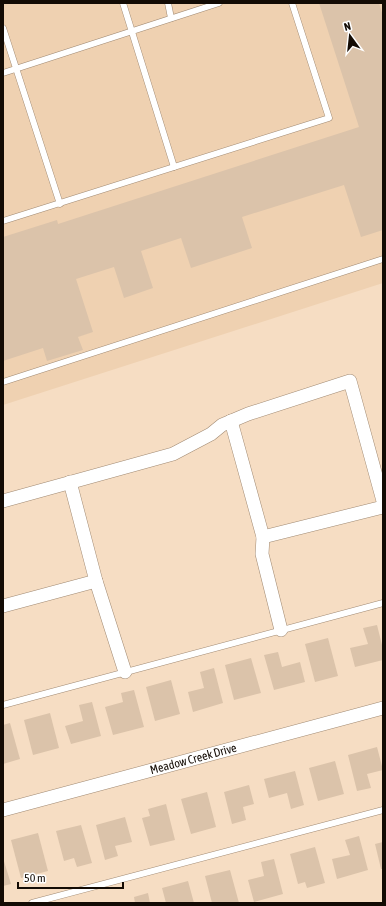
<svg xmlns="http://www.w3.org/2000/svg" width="386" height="906" font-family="'Asap Condensed',sans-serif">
  <rect width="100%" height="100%" fill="#f6ddc3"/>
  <path fill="#efd1b1" d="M3 3H383V283L3 405Z"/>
  <g fill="#dbc3aa">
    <path d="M319 3H379L383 16V230L361 237 344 185 242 217 252 248 191 268 181 238 141 251 153 288 124 298 114 267 76 279 93 332 78 337 83 350 47 361 43 348 3 361V237L57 220 58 224 359 127Z"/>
    <path d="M377 625 383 649V660L355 667 350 648 368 644 363 628Z"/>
    <path d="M328 638 338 676 315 682 305 644Z"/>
    <path d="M278 652 282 667 300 662 305 682 274 690 264 655Z"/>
    <path d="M251 658 261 693 234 700 225 665Z"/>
    <path d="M214 668 223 703 193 712 188 692 204 688 200 672Z"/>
    <path d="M171 680 180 714 155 721 146 687Z"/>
    <path d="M134 690 144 727 113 735 105 707 123 702 121 693Z"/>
    <path d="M92 702 101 736 71 744 65 726 83 721 79 705Z"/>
    <path d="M50 713 59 748 33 755 24 720Z"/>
    <path d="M10 723 20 759 3 764V725Z"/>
    <path d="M377 747 383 770 367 774 371 788 357 791 348 755Z"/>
    <path d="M335 761 344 794 318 801 309 768Z"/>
    <path d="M295 771 304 805 291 809 287 793 269 798 264 779Z"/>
    <path d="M249 785 254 804 243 807 246 820 232 824 224 792Z"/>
    <path d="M207 792 216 827 191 834 181 799Z"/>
    <path d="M166 804 175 840 150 846 142 818 150 816 148 809Z"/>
    <path d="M125 817 132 842 115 846 118 856 105 860 96 825Z"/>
    <path d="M81 825 92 863 77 867 74 858 64 861 56 831Z"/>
    <path d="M38 833 48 871 21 878 11 840Z"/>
    <path d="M359 836 368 870 337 879 332 859 350 855 345 840Z"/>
    <path d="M383 842V869H381L375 844Z"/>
    <path d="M315 847 325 883 307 888 305 882 298 884 290 854Z"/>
    <path d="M3 858 11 884 3 886Z"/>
    <path d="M274 859 283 894 254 902 248 880 264 876 261 862Z"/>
    <path d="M230 870 239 903H212L205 876Z"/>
    <path d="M188 881 194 903H166L162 888Z"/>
    <path d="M148 893 150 903H135L134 897Z"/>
  </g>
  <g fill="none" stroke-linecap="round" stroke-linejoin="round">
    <defs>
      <g id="service">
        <path d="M123 3 174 167"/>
        <path d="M168 3 171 18"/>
        <path d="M3 28 60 204"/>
        <path d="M3 73 219 3"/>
        <path d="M3 221 329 118 292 3"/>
        <path d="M3 382 383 259"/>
        <path d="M3 705 383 603"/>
        <path d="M32 903 383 810"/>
      </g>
      <g id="minor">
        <path d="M231 421 263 537 262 554 281 630"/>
        <path d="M70 482 96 581 125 672"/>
        <path d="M3 501 173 454 211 434 222 425 248 414 350 381 383 501"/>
        <path d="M263 537 383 507"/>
        <path d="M3 606 96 581"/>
        <path id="s1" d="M3 810 383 708"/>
      </g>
    </defs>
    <use href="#service" stroke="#a18a73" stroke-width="7"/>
    <use href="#minor" stroke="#a18a73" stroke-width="14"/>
    <use href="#service" stroke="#fff" stroke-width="6"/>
    <use href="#minor" stroke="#fff" stroke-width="13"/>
  </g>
  <g text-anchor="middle" stroke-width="3.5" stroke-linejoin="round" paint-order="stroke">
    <g font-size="12" fill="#130b04" stroke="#fff">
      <text dy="4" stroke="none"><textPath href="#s1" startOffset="197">Meadow Creek Drive</textPath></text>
    </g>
  </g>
  <rect width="386" height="906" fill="none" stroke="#130b04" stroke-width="8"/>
  <g transform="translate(350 36) rotate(345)" stroke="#ffffff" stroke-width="3" paint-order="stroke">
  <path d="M0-3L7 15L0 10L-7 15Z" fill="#130b04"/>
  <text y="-6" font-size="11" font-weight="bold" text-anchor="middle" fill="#130b04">N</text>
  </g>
  <path d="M18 882v6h105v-6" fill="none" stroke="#130b04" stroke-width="2"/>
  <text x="24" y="882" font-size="12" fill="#130b04" stroke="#ffffff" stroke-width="3" paint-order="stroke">50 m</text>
</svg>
